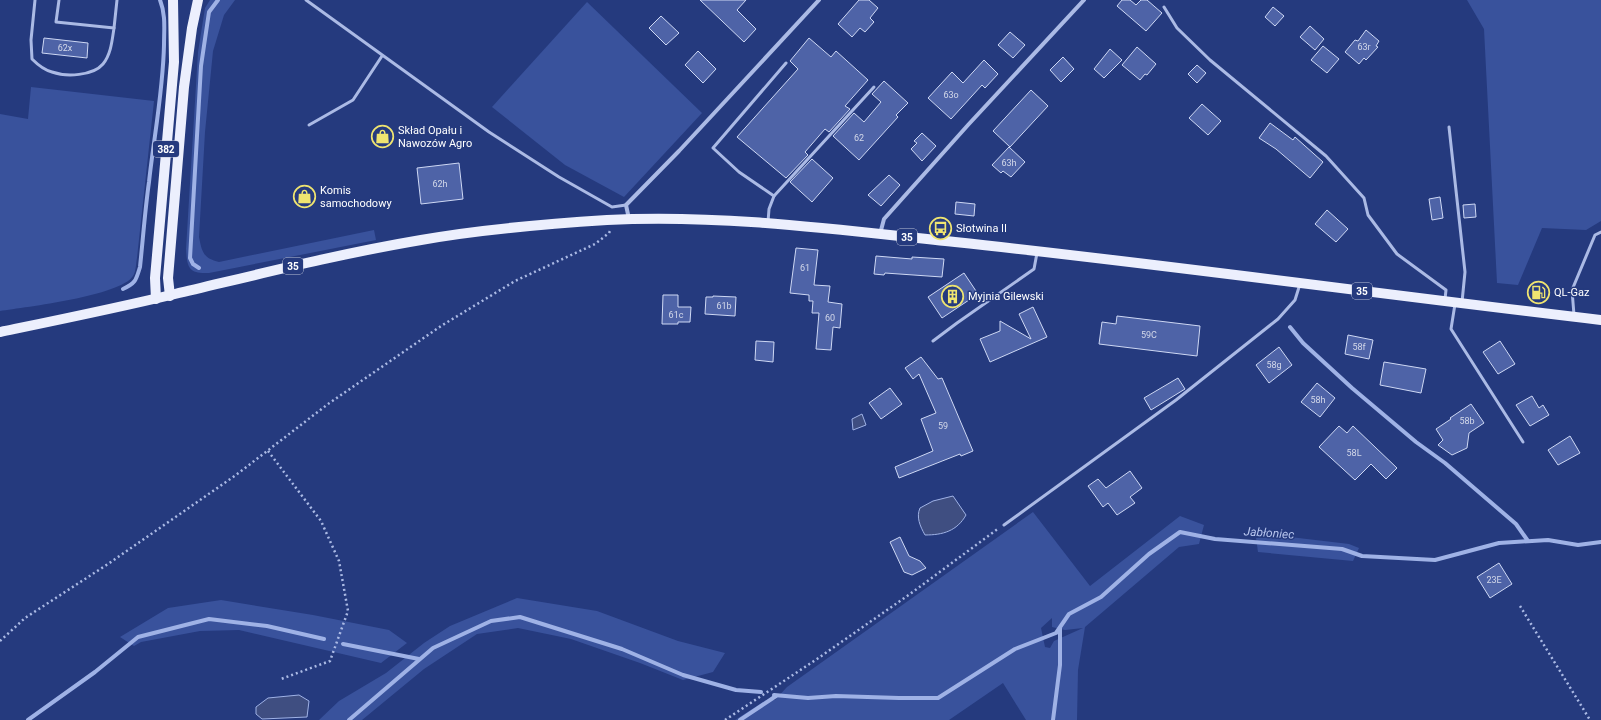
<svg xmlns="http://www.w3.org/2000/svg" width="1601" height="720" font-family="Roboto,sans-serif">
  <rect width="100%" height="100%" fill="#253a7e"/>
  <g fill="#39529c" fill-rule="evenodd">
    <path d="M210 0H235L224 15 213 51 205 132 199 237C202 252 203 258 219 262L374 230 376 240 209 273C189 274 187 268 186 249L198 52 205 8Z"/>
    <path d="M1467 0H1601V221L1586 230 1542 228 1518 285 1497 283 1484 29Z"/>
    <path d="M587 2 702 113 624 197 565 165 492 107Z"/>
    <path d="M31 87 154 101 137 258C136 263 136 272 133 276 120 296 26 307 0 311V114L28 119Z"/>
    <path d="M1033 512 1090 586 1180 516 1204 525 1199 544 1179 547 1085 627 1078 670 1077 720H1031V717V720H1026L1003 683 949 720H735L766 700H775L787 687ZM1052 618V627L1065 630 1083 628 1054 641 1050 648 1045 647 1041 628Z"/>
    <path d="M1290 537 1349 544 1359 548 1353 561 1258 552 1256 538Z"/>
    <path d="M517 598 597 611 678 641 725 653 713 672 683 680 640 663 571 639 518 628 477 634 424 669 362 720H319L339 701 386 673 424 643 450 626Z"/>
    <path d="M221 600 313 615 389 630 407 643 381 663 239 630 200 631 141 642 134 646 120 637 168 608Z"/>
  </g>
  <g fill="#3f4e81" stroke="#9fb2e6">
    <path d="M862 414 866 425 853 430 852 419Z"/>
    <path d="M953 496 966 515C957 531 943 535 925 535 920 526 916 517 920 508L933 501Z"/>
    <path d="M299 695 309 701 307 717 262 719 256 714V707L268 698Z"/>
  </g>
  <g fill="none" stroke-linecap="round" stroke-linejoin="round">
    <g stroke="#9fb2e6" stroke-width="4">
      <path d="M199 268 193 264 190 258 201 66 209 12 218 0"/>
      <path d="M123 289C136 283 136 280 140 267 143 239 145 210 149 182 154 136 163 92 164 45 164 30 166 15 160 0"/>
      <path d="M1290 327 1303 343 1352 388 1416 442 1445 463 1516 524 1528 541"/>
      <path d="M343 644 419 659"/>
      <path d="M774 695 808 698 836 696 899 698H938L1015 649 1056 633 1069 614 1101 597 1149 554 1180 532 1215 539 1342 549 1362 556 1435 560 1499 543 1548 540 1578 545 1601 542"/>
      <path d="M28 720 95 672 138 637 209 619 267 626 324 639"/>
      <path d="M349 720 433 648 491 621 520 617 622 649 683 675 736 690 761 692"/>
      <path d="M740 720 776 696"/>
      <path d="M1053 720 1060 665V628"/>
    </g>
  </g>
  <g fill="#4e63a7" stroke="#ced8f4">
    <path d="M700 0H746L737 10 756 29 744 42Z"/>
    <path d="M859 0H869L878 8 870 18 874 22 865 32 860 28 852 37 838 24Z"/>
    <path d="M1122 0H1130L1136 5 1141 0H1147L1162 13 1146 31 1117 6Z"/>
    <path d="M1273 7 1284 16 1275 26 1265 17Z"/>
    <path d="M661 16 679 33 666 45 649 28Z"/>
    <path d="M1310 26 1324 39 1315 50 1300 37Z"/>
    <path d="M1366 30 1379 41 1376 46 1378 47 1366 60 1364 58 1359 64 1345 52 1355 40 1358 41Z"/>
    <path d="M1010 32 1025 45 1013 58 998 45Z"/>
    <path d="M44 38 88 43 87 58 42 53Z"/>
    <path d="M809 38 831 57 836 51 868 80 845 106 850 109 829 132 825 129 805 152 808 155 786 178 737 137 798 69 790 61Z"/>
    <path d="M1323 46 1339 59 1327 73 1311 60Z"/>
    <path d="M1137 47 1156 64 1147 75 1145 74 1140 80 1122 65Z"/>
    <path d="M1110 49 1122 60 1104 78 1094 69Z"/>
    <path d="M698 51 716 69 703 83 685 65Z"/>
    <path d="M1063 57 1074 69 1061 82 1050 70Z"/>
    <path d="M984 60 998 74 985 88 982 85 951 119 928 98 952 72 963 83Z"/>
    <path d="M1197 65 1206 73 1197 83 1188 74Z"/>
    <path d="M884 81 908 103 896 115 898 117 859 160 833 136 854 113 864 122 881 102 872 94Z"/>
    <path d="M1031 90 1048 106 1010 147 993 131Z"/>
    <path d="M1202 104 1221 121 1208 135 1189 118Z"/>
    <path d="M1270 123 1293 140 1295 137 1323 162 1310 178 1276 149 1259 138Z"/>
    <path d="M922 133 936 146 922 161 911 149 917 143 914 141Z"/>
    <path d="M1009 147 1025 162 1011 177 1003 171 1001 173 992 165Z"/>
    <path d="M812 159 833 178 812 202 790 182Z"/>
    <path d="M459 163 463 199 421 204 417 168Z"/>
    <path d="M889 175 900 185 881 206 868 195Z"/>
    <path d="M1440 197 1443 218 1432 220 1429 199Z"/>
    <path d="M956 202 975 204 974 216 955 214Z"/>
    <path d="M1475 204 1476 217 1464 218 1463 205Z"/>
    <path d="M1327 210 1348 229 1336 242 1315 224Z"/>
    <path d="M796 248 818 250 814 285 830 286 828 302 842 304 840 328 833 327 831 350 816 349 819 313H812L813 301H809V295L790 293Z"/>
    <path d="M876 256 912 259V257L944 259 942 277 885 273 884 275 874 274Z"/>
    <path d="M964 273 978 294 942 318 928 297Z"/>
    <path d="M663 295H678V307H691L690 322H678V324H662Z"/>
    <path d="M713 296 736 297 735 316 705 314 706 297H713Z"/>
    <path d="M1033 307 1047 337 990 362 980 339 1000 331V321L1031 339 1019 314Z"/>
    <path d="M1117 316 1200 326 1197 356 1099 344 1102 322 1116 324Z"/>
    <path d="M1348 335 1373 340 1369 359 1345 354Z"/>
    <path d="M756 341 774 342 773 362 755 360Z"/>
    <path d="M1500 341 1515 364 1498 374 1483 352Z"/>
    <path d="M1279 347 1292 365 1269 383 1256 365Z"/>
    <path d="M921 357 938 379 942 378 973 451 961 456 960 454 899 478 895 467 933 451 921 419 936 413 919 374 913 379 905 368Z"/>
    <path d="M1384 362 1426 369 1421 393 1380 385Z"/>
    <path d="M1178 378 1185 389 1151 410 1144 398Z"/>
    <path d="M1317 383 1335 398 1320 417 1301 402Z"/>
    <path d="M890 388 902 404 881 419 869 403Z"/>
    <path d="M1532 396 1539 408 1543 405 1549 415 1530 426 1516 405Z"/>
    <path d="M1471 404 1484 423 1469 433 1467 448 1452 455 1438 445 1443 440 1436 429 1451 419 1450 418Z"/>
    <path d="M1339 426 1347 433 1353 426 1397 468 1386 479 1371 464 1355 480 1319 447Z"/>
    <path d="M1570 436 1580 453 1558 465 1548 450Z"/>
    <path d="M1130 471 1142 488 1130 497 1135 503 1117 515 1108 503 1103 507 1088 486 1098 479 1106 488Z"/>
    <path d="M900 537 909 556 920 561 926 568 912 575 904 572 890 542Z"/>
    <path d="M1499 563 1512 584 1490 598 1477 577Z"/>
  </g>
  <g fill="none" stroke-linecap="round" stroke-linejoin="round">
    <g stroke="#abbae5" stroke-width="2.5" stroke-dasharray="2 3" stroke-linecap="butt">
      <path d="M268 451 321 521 339 561 348 611 330 661 281 679"/>
      <path d="M1520 606 1590 720"/>
      <path d="M0 641 25 618 108 564 236 475 328 404 441 326 515 281 595 244 609 233 610 231"/>
      <path d="M725 720 817 659 910 594 999 528"/>
    </g>
    <g stroke="#abbae5" stroke-width="3">
      <path d="M35 0 31 40 32 59C38 65 44 70 52 72 66 77 93 76 103 64 111 54 112 41 114 28L56 22 59 0"/>
      <path d="M306 0 489 132 559 177 612 207 626 205"/>
      <path d="M1164 7 1177 28 1210 60 1326 156 1364 198 1368 215 1397 254 1446 290 1445 299"/>
      <path d="M114 28 117 0"/>
      <path d="M309 125 353 100 382 56"/>
      <path d="M1449 127 1465 272 1462 302"/>
      <path d="M774 196 739 172 713 148 786 63"/>
      <path d="M768 222 769 209 774 196 874 87"/>
      <path d="M1455 304 1451 329 1523 442"/>
      <path d="M1574 315 1572 290 1595 235 1601 232"/>
      <path d="M933 341 957 323 1034 269 1037 253"/>
      <path d="M1004 525 1176 400 1278 319 1295 300 1300 284"/>
    </g>
    <g stroke="#abbae5" stroke-width="4">
      <path d="M629 219 626 205 679 151 819 0"/>
      <path d="M880 234 884 219 968 125 1084 0"/>
    </g>
    <g stroke="#eceffd" stroke-width="10">
      <path d="M170 296 168 278 184 87 192 28 198 0"/>
      <path d="M156 299 155 278 174 62 173 0"/>
      <path d="M0 332C58 320 117 308 175 294 256 275 338 254 421 240 482 229 545 224 607 220 723 214 840 230 955 242 1171 265 1386 295 1601 320"/>
    </g>
  </g>
  <defs>
    <symbol id="shop-ring" viewBox="-11 -11 22 22"><circle r="9.5" fill="#253a7e" stroke="#efe470" stroke-width="1.5"/><path d="M-5-2.5h2.3a2.7 3.5 0 0 1 5.4 0H5L5.5 6h-11ZM-1.5-2.5h3a1.5 2.3 0 0 0-3 0Z" fill="#efe470"/></symbol>
    <symbol id="bus-ring" viewBox="-11 -11 22 22"><circle r="9.5" fill="#253a7e" stroke="#efe470" stroke-width="1.5"/><path d="M-5-6H5V4H4V6H2V4H-2V6H-4V4H-5ZM-3.5-4V0h7V-4ZM-3.5 1.2v1.5H-2V1.2ZM2 1.2v1.5H3.5V1.2Z" fill="#efe470"/></symbol>
    <symbol id="fuel-ring" viewBox="-11 -11 22 22"><circle r="9.5" fill="#253a7e" stroke="#efe470" stroke-width="1.5"/><path d="M-5.5-6h7V0h2V4h1.3V-2.5L3-4.5l.8-.8L6-3V5H2.5V1h-1V6h-7ZM-4.2-4.7v3.2H.2V-4.7Z" fill="#efe470"/></symbol>
    <symbol id="building-ring" viewBox="-11 -11 22 22"><circle r="9.5" fill="#253a7e" stroke="#efe470" stroke-width="1.5"/><path d="M-4-6H4V6H1V3H-1V6H-4ZM-2.5-4.3h1.7v1.8h-1.7ZM.8-4.3h1.7v1.8H.8ZM-2.5-1h1.7V.8h-1.7ZM.8-1h1.7V.8H.8Z" fill="#efe470"/></symbol>
  </defs>
  <g fill-rule="evenodd">
    <use href="#shop-ring" x="370" y="124" width="25" height="25"/>
    <use href="#shop-ring" x="292" y="184" width="25" height="25"/>
    <use href="#bus-ring" x="928" y="216" width="25" height="25"/>
    <use href="#fuel-ring" x="1526" y="280" width="25" height="25"/>
    <use href="#building-ring" x="940" y="284" width="25" height="25"/>
  </g>
  <g text-anchor="middle" stroke-width="3" stroke-linejoin="round" paint-order="stroke">
    <g font-size="9" fill="#d3d8e9">
      <text x="1364" y="50">63r</text>
      <text x="65" y="51">62x</text>
      <text x="951" y="98">63o</text>
      <text x="859" y="141">62</text>
      <text x="1009" y="166">63h</text>
      <text x="440" y="187">62h</text>
      <text x="805" y="271">61</text>
      <text x="724" y="309">61b</text>
      <text x="676" y="318">61c</text>
      <text x="830" y="321">60</text>
      <text x="1149" y="338">59C</text>
      <text x="1359" y="350">58f</text>
      <text x="1274" y="368">58g</text>
      <text x="1318" y="403">58h</text>
      <text x="1467" y="424">58b</text>
      <text x="943" y="429">59</text>
      <text x="1354" y="456">58L</text>
      <text x="1494" y="583">23E</text>
    </g>
    <g fill="#253a7e" stroke="#bec4d8" stroke-width="1">
      <rect x="153" y="141" width="26" height="16" rx="3"/>
      <rect x="897" y="229" width="20" height="16" rx="3"/>
      <rect x="283" y="258" width="20" height="16" rx="3"/>
      <rect x="1352" y="283" width="20" height="16" rx="3"/>
    </g>
    <g font-size="10" font-weight="bold" fill="#fff">
      <text x="166" y="153">382</text>
      <text x="907" y="241">35</text>
      <text x="293" y="270">35</text>
      <text x="1362" y="295">35</text>
    </g>
    <g font-size="11" fill="#fff" stroke="#253a7e" text-anchor="start">
      <text x="398" y="134">Skład Opału i<tspan x="398" dy="13">Nawozów Agro</tspan></text>
      <text x="320" y="194">Komis<tspan x="320" dy="13">samochodowy</tspan></text>
      <text x="956" y="232">Słotwina II</text>
      <text x="1554" y="296">QL-Gaz</text>
      <text x="968" y="300">Myjnia Gilewski</text>
    </g>
    <g font-size="12" font-style="italic" fill="#b6c4ed" stroke="#253a7e">
      <text transform="translate(1269 533) rotate(4)" y="4">Jabłoniec</text>
    </g>
  </g>
</svg>
